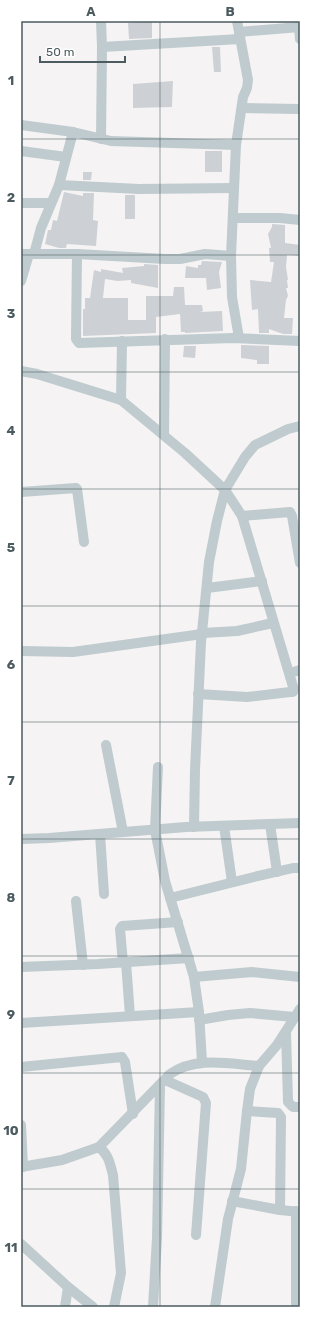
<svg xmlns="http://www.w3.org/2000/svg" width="321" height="1328" font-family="Rubik,sans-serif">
  <rect width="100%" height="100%" fill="#f5f3f3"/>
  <g fill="#cdd1d5">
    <path d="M152 21V38L129 39 128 23Z"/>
    <path d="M212 47H220L221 72H214Z"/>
    <path d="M173 81 172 107 133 108V84Z"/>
    <rect x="205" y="151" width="17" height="21"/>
    <path d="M83 172H92L91 180H83Z"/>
    <path d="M64 192 83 196V193H94L93 220 98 221 96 246 67 244 66 248H59L45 244 48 230H51L53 220 57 221Z"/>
    <rect x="125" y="195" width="10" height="24"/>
    <path d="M272 224 285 225V243L300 245V256L287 255 286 267 288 280H287L288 288H286L288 296 286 300 284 318H293L292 334H283L269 329V333H259L258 309 252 310 250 280 271 282 274 262H270L269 248H271L268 234 272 227Z"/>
    <path d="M202 261 222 262 219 272 221 288 207 290 206 278H185L186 266 198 268V265H201Z"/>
    <path d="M144 264 158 265V288L131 283V280L118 281 105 279 103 298H128V320H146V296H173L174 287H184L185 305H202L203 311 200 312 222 311 223 331 185 333V332H181L180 314 156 317V333L83 336V309H85V298H90L94 270 101 272V269L123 273 122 268 144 266Z"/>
    <path d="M241 345 269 346V364H257V360L241 358Z"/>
    <path d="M184 346H196L195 358 183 357Z"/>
  </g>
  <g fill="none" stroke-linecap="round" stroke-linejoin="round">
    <g stroke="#bfcbce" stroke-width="10">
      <path d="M101 21 102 47 101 139"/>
      <path d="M237 21 248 80 247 88 243 97 236 145 231 256 232 297 239 338"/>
      <path d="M299 27 300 39"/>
      <path d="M239 32 300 27"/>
      <path d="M102 47 240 39"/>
      <path d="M242 108 300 109"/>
      <path d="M21 125 73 132 111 141 236 145"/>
      <path d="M21 151 66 157"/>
      <path d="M59 185 139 189 234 188"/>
      <path d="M21 203H51"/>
      <path d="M233 218H280L300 220"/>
      <path d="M21 254H77L165 259H180L205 254 231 256"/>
      <path d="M34 254 41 228 59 185 73 132"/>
      <path d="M77 254 76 339 79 343 233 338 300 341"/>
      <path d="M21 281 29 254"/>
      <path d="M21 371 37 374 121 400 185 453 225 490 242 516 294 690 293 692H290L247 697 198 694"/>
      <path d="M121 400 122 341"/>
      <path d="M164 435 165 339"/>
      <path d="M21 492 76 488 77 489 84 542"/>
      <path d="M242 516 290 512 292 516 300 563"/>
      <path d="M207 588 262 581"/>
      <path d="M21 651 73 652 195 635 203 633 237 631 273 623"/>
      <path d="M290 673 300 670"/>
      <path d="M106 745 123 832"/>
      <path d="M158 767 155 830 165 881 194 977 199 1012 202 1062"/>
      <path d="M270 824 277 872"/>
      <path d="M224 826 232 882"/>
      <path d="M194 827 195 770 201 642 209 562 217 521 225 490 245 457 255 445 288 429 300 426"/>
      <path d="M100 834 104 894"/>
      <path d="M21 839 49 838 186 827 300 823"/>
      <path d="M170 898 254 877 293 868H300"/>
      <path d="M76 901 83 965"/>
      <path d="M126 962 130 1016"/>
      <path d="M123 963 120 929 122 926 178 922"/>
      <path d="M21 967 98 964 189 958"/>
      <path d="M194 977 252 972 300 977"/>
      <path d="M199 1020 228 1015 250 1013 294 1017"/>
      <path d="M21 1023 199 1012"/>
      <path d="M286 1032 288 1102 293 1107H300"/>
      <path d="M21 1067 122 1057 125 1062 133 1114"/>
      <path d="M165 1080 203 1097 206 1103 196 1235"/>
      <path d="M247 1111 278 1113 281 1117 280 1210"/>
      <path d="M21 1125 23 1167"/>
      <path d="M99 1147C109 1155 110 1164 113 1175L121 1273 114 1307"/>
      <path d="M21 1167 62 1160 99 1147 170 1074C196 1056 229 1064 259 1066"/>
      <path d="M232 1201 280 1210 300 1212"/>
      <path d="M296 1211V1307"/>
      <path d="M21 1244 68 1287 93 1307"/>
      <path d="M65 1307 68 1287"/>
      <path d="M153 1307 157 1238 160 1086"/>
      <path d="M215 1307 228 1219 241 1169 247 1111 250 1089 259 1066 277 1045 300 1009"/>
    </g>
  </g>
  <path fill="none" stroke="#4b5b60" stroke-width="1" stroke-opacity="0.55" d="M160 21V1307M21 139H300M21 255H300M21 372H300M21 489H300M21 606H300M21 722H300M21 839H300M21 956H300M21 1073H300M21 1189H300"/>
  <rect width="321" height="1328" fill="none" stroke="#ffffff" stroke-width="44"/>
  <path d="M40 56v6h85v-6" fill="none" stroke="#4b5b60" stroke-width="2"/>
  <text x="46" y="56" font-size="12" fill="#4b5b60" stroke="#ffffff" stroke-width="3" paint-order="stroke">50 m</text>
  <rect x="22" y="22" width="277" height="1284" fill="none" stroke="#4b5b60" stroke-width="1.5"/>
  <g font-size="13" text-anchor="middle" font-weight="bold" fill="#4b5b60">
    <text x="91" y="16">A</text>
    <text x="230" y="16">B</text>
    <text x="11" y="85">1</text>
    <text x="11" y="202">2</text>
    <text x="11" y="318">3</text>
    <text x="11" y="435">4</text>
    <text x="11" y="552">5</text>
    <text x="11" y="669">6</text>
    <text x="11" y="785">7</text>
    <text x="11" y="902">8</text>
    <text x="11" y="1019">9</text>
    <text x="11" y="1135">10</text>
    <text x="11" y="1252">11</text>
  </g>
</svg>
